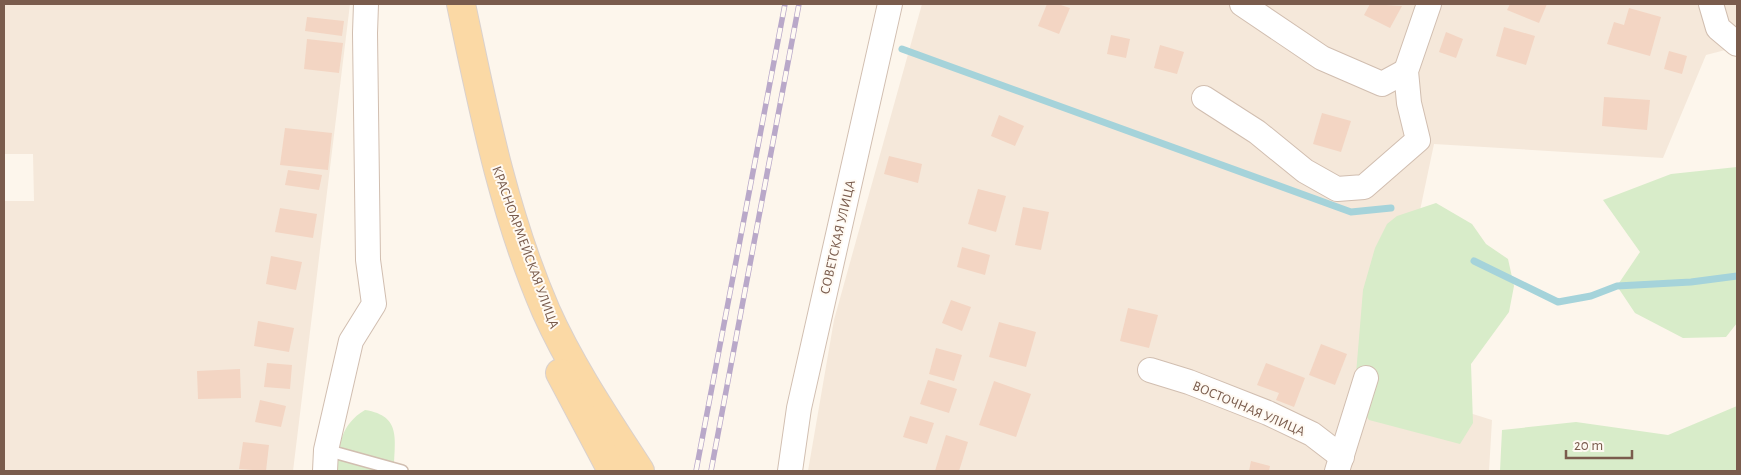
<svg xmlns="http://www.w3.org/2000/svg" width="1741" height="475" font-family="'Alegreya Sans',sans-serif">
  <rect width="100%" height="100%" fill="#fdf6ec"/>
  <g fill="#f5e8da">
    <path d="M4 4H350L293 471H4V201H34L33 154H4Z"/>
    <path d="M922 4H1737V47L1706 55 1663 158 1434 144 1383 386 1492 420 1489 471H808L834 320Z"/>
  </g>
  <g fill="#d8ecc9">
    <path d="M1737 167V323L1726 337 1683 338 1635 313 1617 286 1640 252 1603 200 1671 174Z"/>
    <path d="M1436 203 1472 224 1486 244 1508 259 1514 286 1509 312 1471 364 1473 423 1460 444 1369 420 1354 398 1363 290 1375 248 1387 224 1397 216Z"/>
    <path d="M1737 406V471H1500L1502 430 1576 422 1668 435Z"/>
    <path d="M365 410C403 416 394 441 394 471H337C338 446 341 424 365 410Z"/>
  </g>
  <g fill="none" stroke-linecap="round" stroke-linejoin="round">
    <g stroke="#a5d3da" stroke-width="7">
      <path d="M902 49 1351 212 1391 208"/>
      <path d="M1474 261 1558 302 1591 296 1617 286 1691 282 1737 276"/>
    </g>
  </g>
  <g fill="#f3d5c3">
    <path d="M1047 4H1058L1070 8 1059 34 1038 26Z"/>
    <path d="M1370 4 1402 6 1390 28 1364 15Z"/>
    <path d="M1510 4H1547L1539 23 1507 10Z"/>
    <path d="M1629 8 1661 17 1650 56 1607 44 1614 22 1624 25Z"/>
    <path d="M307 17 344 21 342 36 305 31Z"/>
    <path d="M1504 27 1535 36 1526 65 1496 56Z"/>
    <path d="M1446 32 1463 39 1456 58 1439 52Z"/>
    <path d="M1111 35 1130 39 1126 58 1107 54Z"/>
    <path d="M307 39 343 43 339 73 304 69Z"/>
    <path d="M1160 45 1184 52 1177 74 1154 68Z"/>
    <path d="M1669 51 1687 56 1682 74 1664 69Z"/>
    <path d="M1604 97 1650 100 1647 130 1602 126Z"/>
    <path d="M1322 113 1351 121 1341 152 1313 144Z"/>
    <path d="M999 115 1024 126 1015 146 991 136Z"/>
    <path d="M285 128 332 133 328 170 280 165Z"/>
    <path d="M889 156 922 164 918 183 884 174Z"/>
    <path d="M288 170 322 175 319 190 285 185Z"/>
    <path d="M978 189 1006 196 996 232 968 224Z"/>
    <path d="M1023 207 1049 212 1041 250 1015 245Z"/>
    <path d="M280 208 317 214 313 238 275 232Z"/>
    <path d="M962 247 990 255 985 275 957 267Z"/>
    <path d="M271 256 302 262 296 290 266 284Z"/>
    <path d="M951 300 971 307 962 331 942 323Z"/>
    <path d="M1128 308 1158 315 1149 348 1120 341Z"/>
    <path d="M258 321 294 328 289 352 254 346Z"/>
    <path d="M999 322 1036 332 1026 367 989 357Z"/>
    <path d="M1321 344 1347 354 1335 385 1309 375Z"/>
    <path d="M936 348 962 355 954 381 929 374Z"/>
    <path d="M267 363 292 365 290 389 264 387Z"/>
    <path d="M1266 363 1305 378 1294 407 1276 400 1279 393 1257 385Z"/>
    <path d="M240 369 241 398 198 399 197 371Z"/>
    <path d="M928 380 957 389 949 413 920 404Z"/>
    <path d="M994 381 1031 394 1016 437 979 425Z"/>
    <path d="M260 400 286 406 281 427 255 422Z"/>
    <path d="M910 416 934 423 927 444 903 437Z"/>
    <path d="M946 435 968 442 959 471H935Z"/>
    <path d="M243 442 269 445 266 471 239 469Z"/>
    <path d="M1251 461 1270 466 1269 471H1249Z"/>
  </g>
  <g fill="none" stroke-linecap="round" stroke-linejoin="round">
    <defs>
      <path id="lane" d="M326 450 402 471"/>
      <g id="street">
        <path d="M1242 4 1322 58 1382 84 1406 71"/>
        <path d="M1711 4 1718 28 1737 44"/>
        <path d="M1204 98 1257 132 1305 171 1337 189 1364 187 1418 140 1409 103 1406 71 1429 4"/>
        <path d="M1150 370 1189 382 1268 413 1312 434 1342 457"/>
        <path d="M325 471 326 450 351 341 374 304 368 260 365 33 366 4"/>
        <path d="M790 471 799 408 890 4"/>
        <path d="M1337 471 1366 378"/>
      </g>
      <g id="primary">
        <path d="M461 4C483 108 503 212 546 311 571 367 607 420 640 471"/>
        <path d="M560 373 612 471"/>
      </g>
    </defs>
    <use href="#lane" stroke="#d1beb0" stroke-width="14"/>
    <use href="#street" stroke="#d1beb0" stroke-width="26"/>
    <use href="#primary" stroke="#dad1cd" stroke-width="30"/>
    <use href="#lane" stroke="#fff" stroke-width="11"/>
    <use href="#street" stroke="#fff" stroke-width="24"/>
    <use href="#primary" stroke="#fbd9a5" stroke-width="28"/>
    <defs>
      <g id="rail">
        <path d="M696 471 785 4"/>
        <path d="M711 471 799 4"/>
      </g>
    </defs>
    <use href="#rail" stroke="#b9a8c9" stroke-width="5.5"/>
    <use href="#rail" stroke="#fffaf3" stroke-width="4" stroke-dasharray="11" stroke-linecap="butt"/>
  </g>
  <g text-anchor="middle" stroke-width="4" stroke-linejoin="round" paint-order="stroke">
    <g font-size="14" fill="#7a5c4d" stroke="#fffaf3">
      <text transform="translate(837 237) rotate(-77)" y="5">СОВЕТСКАЯ УЛИЦА</text>
      <text transform="translate(526 247) rotate(70)" y="5">КРАСНОАРМЕЙСКАЯ УЛИЦА</text>
      <text transform="translate(1249 408) rotate(23)" y="5">ВОСТОЧНАЯ УЛИЦА</text>
    </g>
  </g>
  <rect width="1741" height="475" fill="none" stroke="#7a5c4d" stroke-width="10"/>
  <path d="M1566 450v8h66v-8" fill="none" stroke="#7a5c4d" stroke-width="2.5"/>
  <text x="1574" y="450" font-size="15" fill="#7a5c4d" stroke="#fffaf3" stroke-width="4" paint-order="stroke">20 m</text>
</svg>
